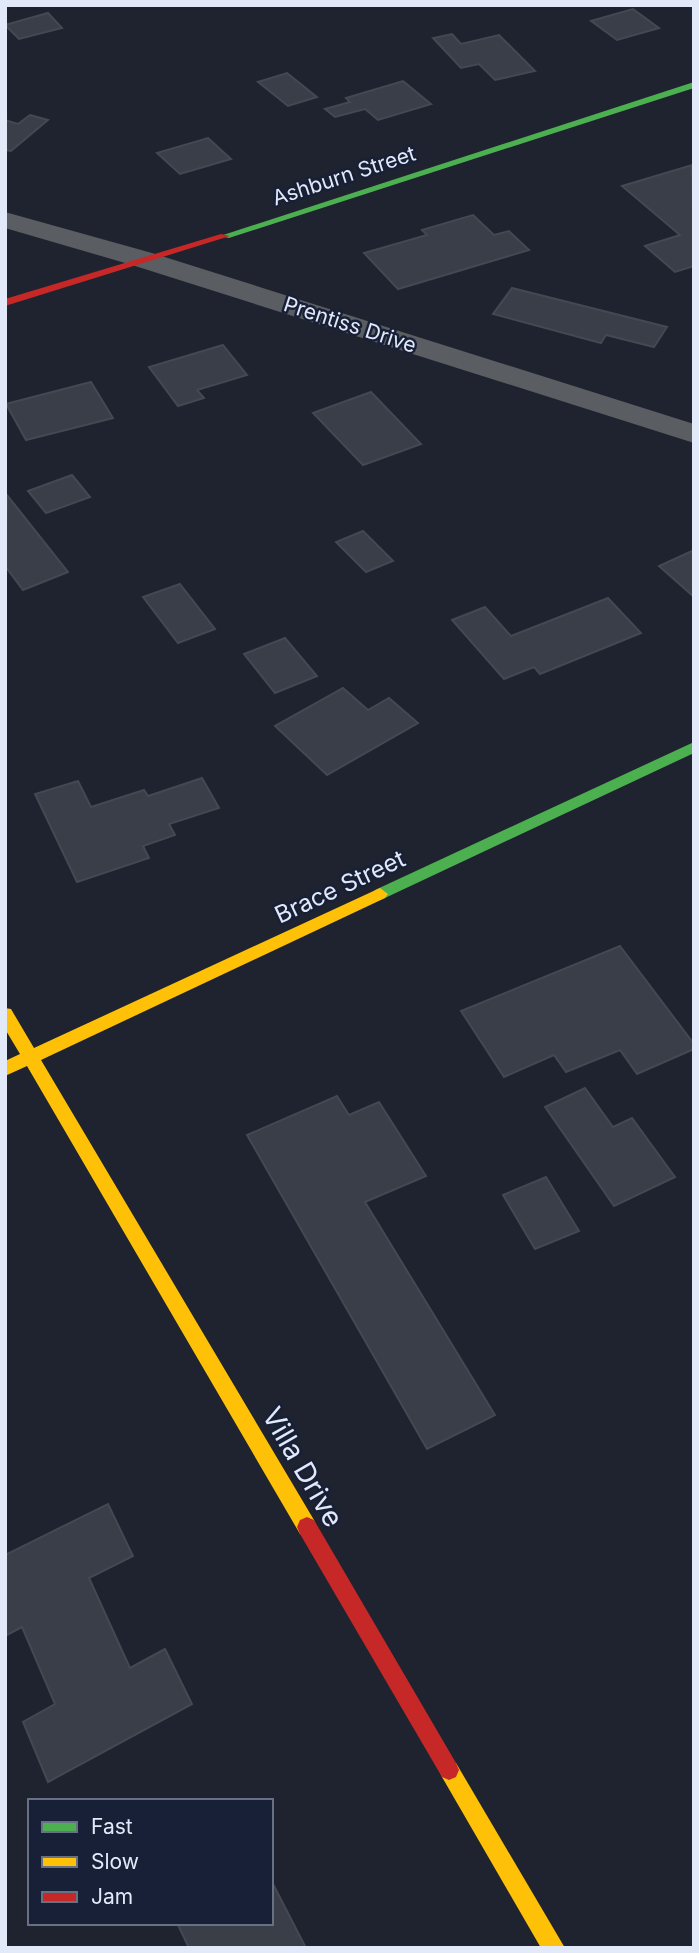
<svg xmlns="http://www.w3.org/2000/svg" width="699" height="1953" font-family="Inter,sans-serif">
  <rect width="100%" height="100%" fill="#1e232f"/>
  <g fill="#3a3e49" stroke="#444853" stroke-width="2">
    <path d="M633 9 659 28 617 40 591 21Z"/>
    <path d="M48 13 62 28 19 39 5 25Z"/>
    <path d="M452 34 461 44 499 35 535 71 495 80 479 64 461 68 433 38Z"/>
    <path d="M287 73 317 97 288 106 258 82Z"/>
    <path d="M403 81 431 104 378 120 365 109 335 117 325 109 350 102 346 98Z"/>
    <path d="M30 115 48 120 11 151 5 150V120L18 124Z"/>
    <path d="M208 138 231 159 180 174 157 153Z"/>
    <path d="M692 165 694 266 675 272 645 246 680 235 622 186Z"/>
    <path d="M473 215 494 235 509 231 529 250 398 289 364 253 427 235 422 230Z"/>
    <path d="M512 288 667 327 654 347 606 335 601 343 493 314Z"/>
    <path d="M223 345 247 375 197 390 204 398 178 406 149 367Z"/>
    <path d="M91 382 113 418 26 440 6 404Z"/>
    <path d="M371 392 421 444 363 465 313 413Z"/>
    <path d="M72 475 90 497 46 513 28 491Z"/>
    <path d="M7 495 68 572 23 590 5 566Z"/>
    <path d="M363 531 393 561 366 572 336 542Z"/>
    <path d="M694 550V597L659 566Z"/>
    <path d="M180 584 215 629 178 643 143 597Z"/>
    <path d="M608 598 641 633 540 674 534 667 504 679 452 620 485 607 511 636Z"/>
    <path d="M285 638 317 676 275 693 244 654Z"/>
    <path d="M343 688 368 710 389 698 418 723 327 775 275 726Z"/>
    <path d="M202 778 219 808 169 824 175 835 143 846 149 858 77 882 35 794 78 781 91 807 144 790 148 796Z"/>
    <path d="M620 946 694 1044V1049L637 1074 620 1050 566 1072 554 1055 504 1077 461 1011Z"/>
    <path d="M585 1088 613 1127 632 1118 675 1177 614 1206 545 1107Z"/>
    <path d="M337 1096 349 1115 379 1102 426 1176 365 1202 495 1415 427 1449 247 1135Z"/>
    <path d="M546 1177 579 1231 535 1249 503 1195Z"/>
    <path d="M108 1504 133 1556 89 1578 130 1668 165 1649 192 1704 48 1782 23 1722 55 1704 22 1627 5 1636V1555Z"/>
    <path d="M271 1880 306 1948H189L177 1923H271Z"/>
  </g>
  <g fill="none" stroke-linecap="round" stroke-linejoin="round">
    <path fill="#5a5d61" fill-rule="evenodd" d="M5 212 152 253 694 424V443L132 265 5 228Z"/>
    <g fill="#4caf50" fill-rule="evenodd">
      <path d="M694 82V88L229 238 220 236Z"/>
      <path d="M694 742V753L385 898 380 900 372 894 375 890Z"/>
    </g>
    <g fill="#ffc107" fill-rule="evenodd">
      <path d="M380 888 388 894 385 898 41 1060 314 1520 317 1527 314 1534 307 1537 300 1534 27 1066 5 1076V1061L20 1054 5 1029V1008L11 1009 34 1048Z"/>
      <path d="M449 1760 456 1763 565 1948H541L442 1777 439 1770 442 1763Z"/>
    </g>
    <g fill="#c62828" fill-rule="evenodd">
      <path d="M221 234 230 236 5 306V299Z"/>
      <path d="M307 1517 314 1520 456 1763 459 1770 456 1777 449 1780 442 1777 300 1534 297 1527 300 1520Z"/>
    </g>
  </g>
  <g text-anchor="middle" stroke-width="5" stroke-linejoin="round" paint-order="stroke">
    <g font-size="21" fill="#e2e9f9" stroke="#172036">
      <text transform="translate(344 176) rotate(-18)" y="7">Ashburn Street</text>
      <text transform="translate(350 325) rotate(18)" y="7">Prentiss Drive</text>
    </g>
    <g font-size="24" fill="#e2e9f9" stroke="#172036">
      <text transform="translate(340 887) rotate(-25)" y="8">Brace Street</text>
    </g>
    <g font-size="28" fill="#e2e9f9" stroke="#172036">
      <text transform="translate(303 1467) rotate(60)" y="10">Villa Drive</text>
    </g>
  </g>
  <rect width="699" height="1953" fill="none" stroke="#e2e9f9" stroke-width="14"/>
  <rect x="28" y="1799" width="245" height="126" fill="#172036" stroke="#687084" stroke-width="2"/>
  <rect x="42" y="1822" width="35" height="10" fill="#4caf50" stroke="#687084" stroke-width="2"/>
  <text x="91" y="1834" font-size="21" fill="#e2e9f9">Fast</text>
  <rect x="42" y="1857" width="35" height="10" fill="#ffc107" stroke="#687084" stroke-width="2"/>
  <text x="91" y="1869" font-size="21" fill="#e2e9f9">Slow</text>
  <rect x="42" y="1892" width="35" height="10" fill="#c62828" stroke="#687084" stroke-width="2"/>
  <text x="91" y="1904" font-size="21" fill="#e2e9f9">Jam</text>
</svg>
